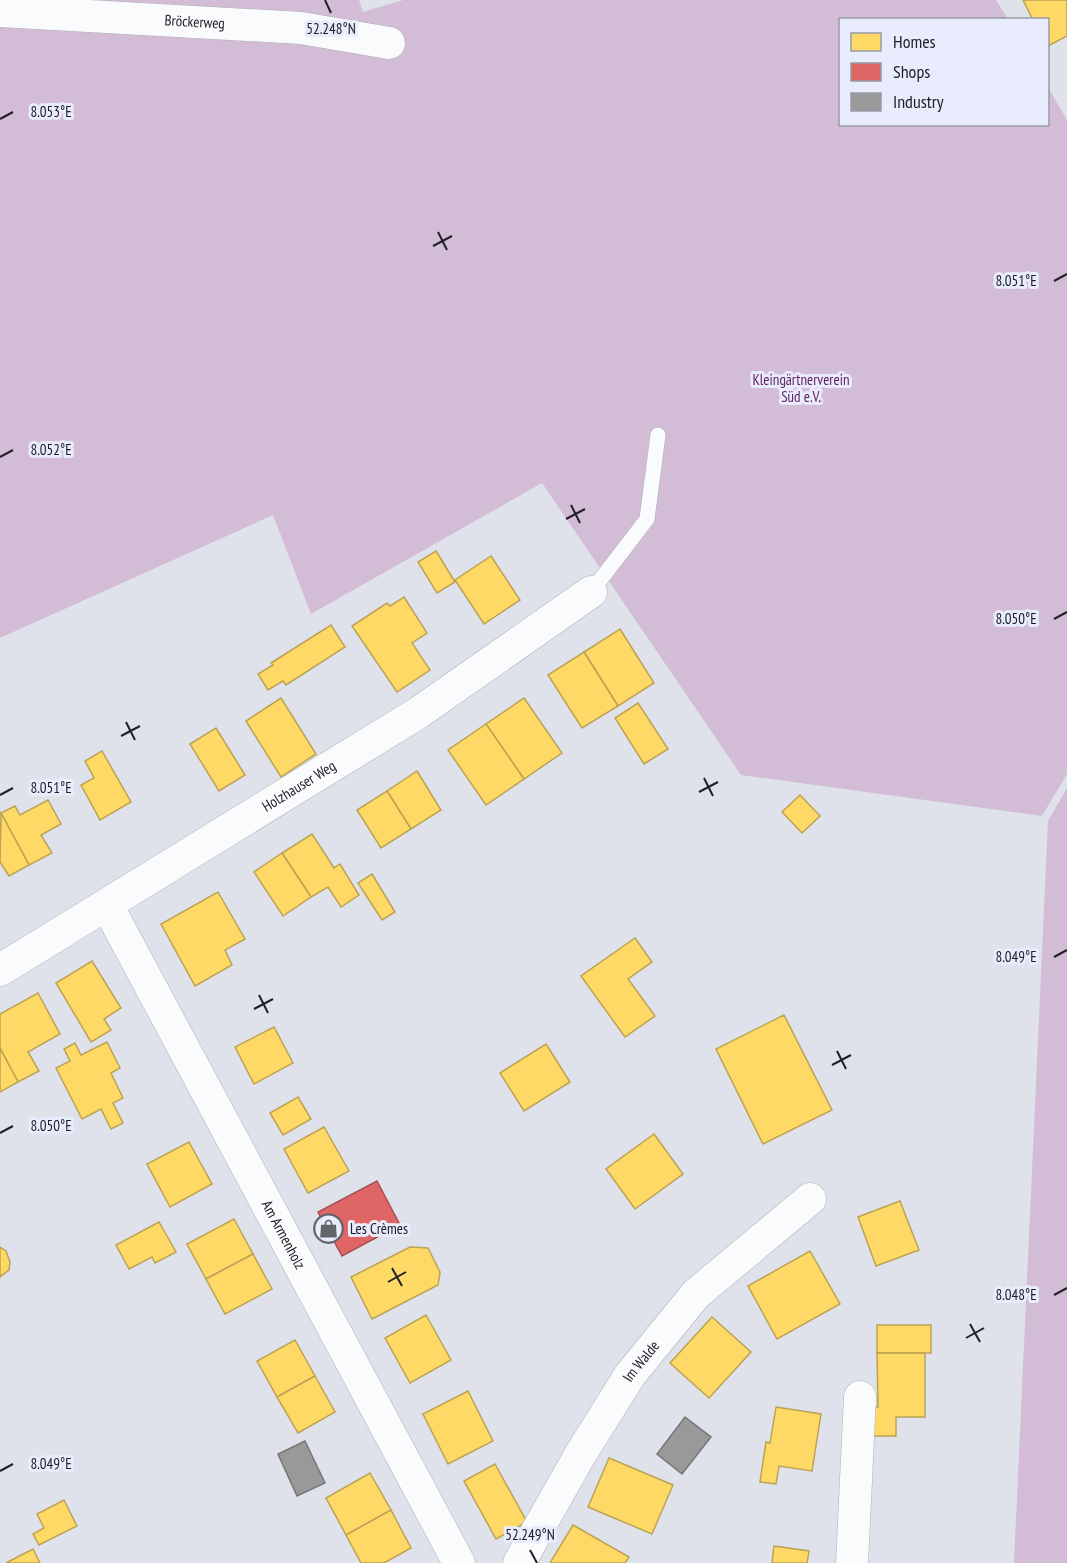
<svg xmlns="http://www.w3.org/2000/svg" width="1067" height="1563" font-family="'PT Sans Narrow',sans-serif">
  <rect width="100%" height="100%" fill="#dfe2ea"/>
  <g fill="#d3bdd6">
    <path d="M0 0H359L363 12 403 0H996L1008 19 840 20V124H1048V87L1067 120V774L1042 816 741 775 542 483 311 614 273 515 0 638Z"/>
    <path d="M1067 788V1563H1014L1048 821Z"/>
  </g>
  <g fill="#ffd966" stroke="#bca253" stroke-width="1.5">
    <path d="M1023 0H1067V36L1048 46V20H1033Z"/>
    <path d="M436 551 455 582 437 593 418 562Z"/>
    <path d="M491 556 520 600 484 624 455 580Z"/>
    <path d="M404 597 427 633 412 643 430 670 397 692 352 626 387 603 390 606Z"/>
    <path d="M331 625 345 647 286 685 283 681 268 690 258 674 273 665 271 663Z"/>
    <path d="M620 629 654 683 618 706 584 652Z"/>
    <path d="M584 652 618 706 582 728 548 675Z"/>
    <path d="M281 698 316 754 281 777 246 721Z"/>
    <path d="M524 698 562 753 524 779 486 724Z"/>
    <path d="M638 703 668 749 644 764 615 718Z"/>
    <path d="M486 724 524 779 486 805 448 750Z"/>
    <path d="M216 728 245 775 219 791 190 744Z"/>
    <path d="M102 751 131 802 100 820 81 785 94 778 85 761Z"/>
    <path d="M417 771 441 810 411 829 387 791Z"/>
    <path d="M387 791 411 829 381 848 357 810Z"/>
    <path d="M800 795 820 816 802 833 782 812Z"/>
    <path d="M48 800 61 824 41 835 52 853 29 865 1 813 15 806 20 815Z"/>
    <path d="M1 813 29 865 9 876 0 862Z"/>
    <path d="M312 834 334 868 340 864 359 895 341 907 328 887 311 897 282 853Z"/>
    <path d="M282 853 311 897 283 916 254 872Z"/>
    <path d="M372 874 395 912 382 920 358 883Z"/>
    <path d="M218 892 245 939 225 950 232 965 195 986 161 924Z"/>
    <path d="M635 938 652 962 628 979 655 1016 625 1037 581 976Z"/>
    <path d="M92 961 121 1008 104 1019 111 1030 91 1042 56 983Z"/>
    <path d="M38 993 60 1034 28 1052 39 1071 18 1082 0 1048V1014Z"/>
    <path d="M784 1015 832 1110 763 1144 716 1049Z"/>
    <path d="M274 1027 293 1063 254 1084 235 1047Z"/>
    <path d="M107 1042 120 1068 111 1073 123 1098 113 1103 123 1123 111 1129 101 1109 82 1119 56 1068 70 1061 64 1049 75 1043 81 1055Z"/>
    <path d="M546 1044 570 1082 524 1111 500 1073Z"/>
    <path d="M0 1048 18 1082 0 1092Z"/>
    <path d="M298 1097 311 1119 283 1135 270 1113Z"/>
    <path d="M324 1127 349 1171 308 1193 284 1149Z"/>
    <path d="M654 1134 683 1174 635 1209 606 1169Z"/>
    <path d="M189 1142 212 1184 170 1207 147 1164Z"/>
    <path d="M900 1201 919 1250 876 1266 858 1217Z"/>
    <path d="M234 1219 253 1254 206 1279 187 1244Z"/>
    <path d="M159 1222 176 1252 155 1263 152 1257 129 1269 116 1245Z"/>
    <path d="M0 1247 6 1251 10 1262 9 1270 0 1277Z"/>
    <path d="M410 1247 428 1248 440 1272 438 1285 372 1319 351 1277Z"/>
    <path d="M810 1251 840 1304 777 1339 748 1286Z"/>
    <path d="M253 1254 272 1289 225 1314 206 1279Z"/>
    <path d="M426 1315 451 1360 410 1383 385 1338Z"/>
    <path d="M712 1317 751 1352 709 1398 670 1363Z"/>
    <rect x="877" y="1325" width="54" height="28"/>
    <path d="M295 1340 315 1376 277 1397 257 1361Z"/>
    <path d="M877 1353H925V1417H896V1436H862L861 1407H878Z"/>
    <path d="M315 1376 335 1412 298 1433 277 1397Z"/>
    <path d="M468 1391 493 1441 448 1464 423 1414Z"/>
    <path d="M776 1407 821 1414 812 1471 779 1466 776 1484 760 1482 766 1442 770 1443Z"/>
    <path d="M609 1458 673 1485 652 1534 588 1507Z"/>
    <path d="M495 1464 527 1522 496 1539 464 1481Z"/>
    <path d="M370 1473 391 1510 346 1535 326 1498Z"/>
    <path d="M64 1500 77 1526 39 1545 33 1534 44 1528 37 1514Z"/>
    <path d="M391 1510 411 1548 384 1563H361L346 1535Z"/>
    <path d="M573 1525 629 1557 625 1563H550Z"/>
    <path d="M774 1546 809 1551 807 1563H772Z"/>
    <path d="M33 1549 40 1563H6Z"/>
  </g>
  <path fill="#e06666" stroke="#a65153" stroke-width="1.5" d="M377 1181 400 1225 342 1256 318 1212Z"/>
  <g fill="#999" stroke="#757577" stroke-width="1.5">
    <path d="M685 1417 711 1437 682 1474 657 1454Z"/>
    <path d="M305 1441 325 1483 297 1496 278 1454Z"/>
  </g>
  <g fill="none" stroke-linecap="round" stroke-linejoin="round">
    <defs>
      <path id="service" d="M591 592 647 519 658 435"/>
      <g id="minor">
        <path id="s1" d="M0 11 301 28 389 43"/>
        <path id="s2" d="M107 905 459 1563"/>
        <path id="s3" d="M0 970 418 713 591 592"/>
        <path id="s4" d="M519 1563 580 1455 630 1375 696 1294 810 1199"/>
        <path d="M852 1563 860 1397"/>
      </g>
    </defs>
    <use href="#service" stroke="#aeb0b6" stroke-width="16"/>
    <use href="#minor" stroke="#aeb0b6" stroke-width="33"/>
    <use href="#service" stroke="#fafbfc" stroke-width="15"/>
    <use href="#minor" stroke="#fafbfc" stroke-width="32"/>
  </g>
  <path fill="none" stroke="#202127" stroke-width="2" d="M325 0 331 13M0 119 13 112M438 232 447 250M433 246 452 236M1054 281 1067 274M0 457 13 450M571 505 580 523M566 519 585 509M1054 619 1067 612M126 722 135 740M121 736 140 726M704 778 713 796M699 792 718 782M0 795 13 788M1054 957 1067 950M259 995 268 1013M254 1009 273 999M837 1051 846 1069M832 1065 851 1055M0 1133 13 1126M392 1268 402 1286M388 1282 406 1272M1054 1295 1067 1288M970 1324 980 1342M966 1338 984 1328M0 1471 13 1464M530 1550 537 1563"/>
  <defs>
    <symbol id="shop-ring" viewBox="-11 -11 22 22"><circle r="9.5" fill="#e8ecfc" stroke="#63656b" stroke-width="1.5"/><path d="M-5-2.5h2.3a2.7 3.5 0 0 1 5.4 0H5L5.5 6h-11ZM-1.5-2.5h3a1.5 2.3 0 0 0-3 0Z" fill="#63656b"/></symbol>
  </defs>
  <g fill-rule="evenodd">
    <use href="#shop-ring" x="312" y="1212" width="33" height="33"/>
  </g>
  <g text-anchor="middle" stroke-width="6" stroke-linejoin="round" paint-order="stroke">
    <g font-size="15" fill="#202127" stroke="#e8ecfc">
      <text dy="5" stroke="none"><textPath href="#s1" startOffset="195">Bröckerweg</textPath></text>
      <text dy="5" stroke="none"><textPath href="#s3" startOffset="351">Holzhauser Weg</textPath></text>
      <text dy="5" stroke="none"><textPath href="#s2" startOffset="374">Am Armenholz</textPath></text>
      <text dy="5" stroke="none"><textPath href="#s4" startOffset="236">Im Walde</textPath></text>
    </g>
    <g font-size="15" fill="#642161" stroke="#e8ecfc">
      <text x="801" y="385">Kleingärtnerverein<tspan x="801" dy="17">Süd e.V.</tspan></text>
    </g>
    <g font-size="15" fill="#202127" stroke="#e8ecfc" text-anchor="start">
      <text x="350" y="1234">Les Crèmes</text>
    </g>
  </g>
  <g font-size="15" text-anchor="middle" fill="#202127" stroke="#e8ecfc" stroke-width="6" stroke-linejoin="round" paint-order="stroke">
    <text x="331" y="34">52.248°N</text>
    <text x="51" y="117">8.053°E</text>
    <text x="1016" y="286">8.051°E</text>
    <text x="51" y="455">8.052°E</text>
    <text x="1016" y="624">8.050°E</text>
    <text x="51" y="793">8.051°E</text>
    <text x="1016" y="962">8.049°E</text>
    <text x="51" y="1131">8.050°E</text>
    <text x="1016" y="1300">8.048°E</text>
    <text x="51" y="1469">8.049°E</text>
    <text x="530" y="1540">52.249°N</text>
  </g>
  <rect x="839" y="18" width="210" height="108" fill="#e8ecfc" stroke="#989ba7" stroke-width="1.5"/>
  <rect x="851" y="33" width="30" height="18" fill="#ffd966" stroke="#989ba7" stroke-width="1.5"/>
  <text x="893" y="48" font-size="18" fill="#202127">Homes</text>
  <rect x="851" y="63" width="30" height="18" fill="#e06666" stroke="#989ba7" stroke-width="1.5"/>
  <text x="893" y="78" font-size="18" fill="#202127">Shops</text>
  <rect x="851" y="93" width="30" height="18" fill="#999999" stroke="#989ba7" stroke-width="1.5"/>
  <text x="893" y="108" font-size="18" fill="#202127">Industry</text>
</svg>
